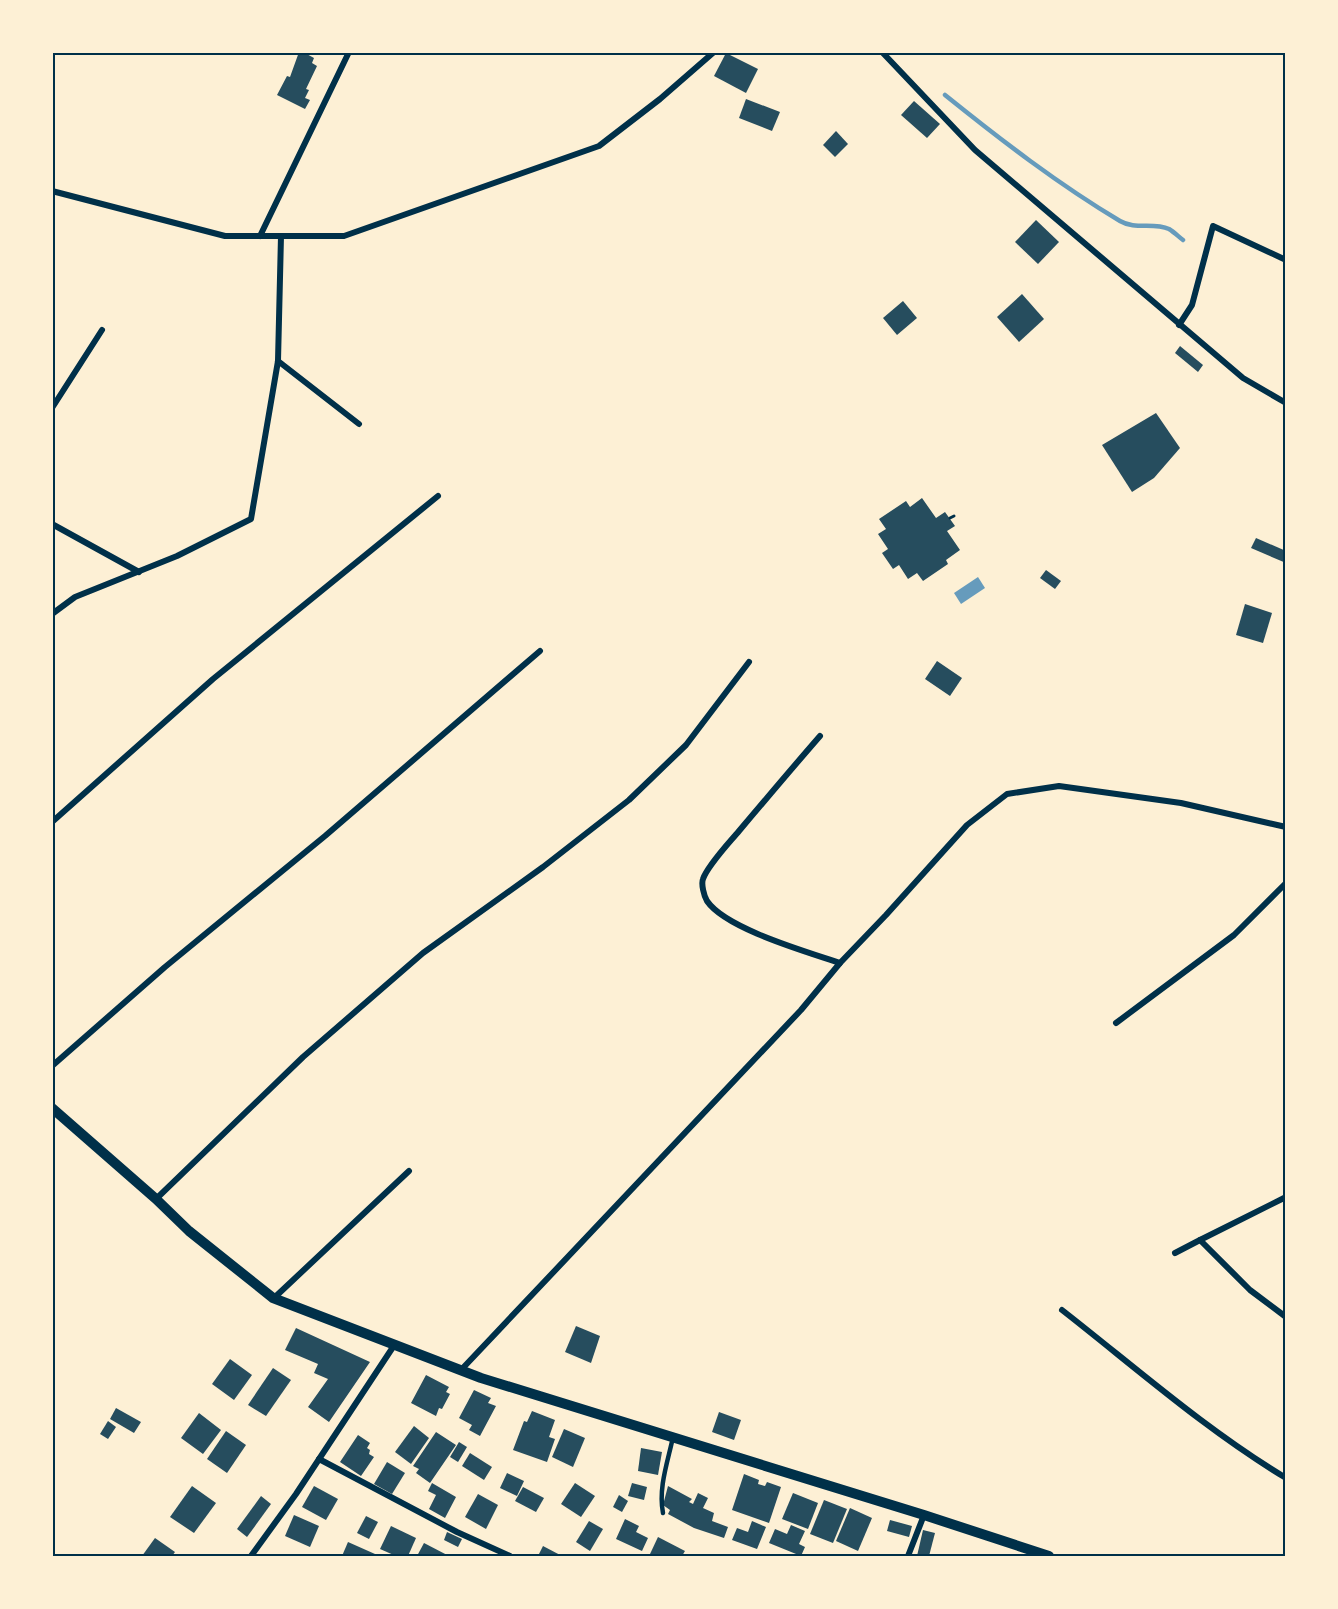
<svg xmlns="http://www.w3.org/2000/svg" width="1338" height="1609" font-family="'IBM Plex Sans',sans-serif">
  <rect width="100%" height="100%" fill="#fdf0d5"/>
  <path fill="#669bbc" d="M978 577 985 588 961 604 954 593Z"/>
  <g fill="none" stroke-linecap="round" stroke-linejoin="round">
    <path stroke="#669bbc" stroke-width="4.5" d="M945 95C1001 140 1058 184 1120 221 1135 230 1154 222 1169 229 1174 232 1179 237 1183 240"/>
  </g>
  <g fill="#264d5e">
    <path d="M299 52H303L314 58 312 63 317 66 306 89 309 90 305 98 310 100 305 109 277 95 287 76 290 77Z"/>
    <path d="M726 53 758 69 746 93 714 76Z"/>
    <path d="M746 99 780 112 772 131 739 118Z"/>
    <path d="M914 101 940 124 927 138 901 115Z"/>
    <path d="M836 131 848 144 835 157 823 145Z"/>
    <path d="M1036 220 1059 242 1038 264 1015 242Z"/>
    <path d="M1022 294 1044 319 1019 342 997 317Z"/>
    <path d="M903 301 917 318 897 335 883 318Z"/>
    <path d="M1180 346 1203 365 1198 372 1175 353Z"/>
    <path d="M1156 413 1180 448 1154 478 1132 492 1102 445Z"/>
    <path d="M922 498 936 518 945 512 955 526 947 531 960 550 946 560 948 564 923 581 917 573 908 579 899 565 893 569 882 553 888 549 878 534 886 529 879 519 906 501 910 507Z"/>
    <path d="M1256 538 1286 551V563L1251 548Z"/>
    <path d="M1046 570 1061 581 1055 589 1040 578Z"/>
    <path d="M1245 604 1272 613 1263 643 1236 635Z"/>
    <path d="M937 661 962 678 950 696 925 679Z"/>
    <path d="M576 1326 600 1336 591 1363 565 1352Z"/>
    <path d="M296 1328 370 1362 329 1422 308 1407 328 1379 314 1373 318 1364 285 1350Z"/>
    <path d="M230 1359 252 1375 234 1400 212 1384Z"/>
    <path d="M273 1368 291 1380 266 1416 248 1405Z"/>
    <path d="M426 1375 449 1387 446 1392 450 1394 442 1409 439 1408 436 1416 411 1403Z"/>
    <path d="M474 1390 491 1398 488 1403 496 1406 480 1436 469 1430 472 1425 459 1418Z"/>
    <path d="M116 1408 141 1422 134 1433 110 1419Z"/>
    <path d="M532 1411 555 1420 549 1437 555 1439 547 1462 513 1450 524 1421 527 1422Z"/>
    <path d="M719 1412 741 1420 734 1440 712 1432Z"/>
    <path d="M199 1413 221 1430 203 1454 181 1438Z"/>
    <path d="M108 1421 116 1427 108 1439 100 1434Z"/>
    <path d="M414 1426 429 1438 411 1464 395 1452Z"/>
    <path d="M564 1429 585 1438 573 1467 552 1457Z"/>
    <path d="M226 1431 246 1445 227 1473 207 1459Z"/>
    <path d="M436 1432 456 1445 430 1483 416 1473 419 1469 413 1466Z"/>
    <path d="M358 1435 370 1443 367 1448 370 1450 369 1454 374 1457 361 1476 340 1462Z"/>
    <path d="M459 1442 467 1447 458 1462 450 1457Z"/>
    <path d="M641 1448 662 1452 658 1475 638 1471Z"/>
    <path d="M470 1453 492 1467 484 1480 462 1466Z"/>
    <path d="M387 1462 405 1473 392 1494 374 1484Z"/>
    <path d="M507 1473 524 1481 517 1496 500 1488Z"/>
    <path d="M744 1474 759 1480 758 1484 765 1486 767 1482 781 1487 769 1523 732 1510Z"/>
    <path d="M432 1483 456 1497 445 1518 429 1509 436 1495 428 1491Z"/>
    <path d="M575 1483 595 1496 581 1517 561 1504Z"/>
    <path d="M632 1483 647 1487 644 1500 628 1496Z"/>
    <path d="M192 1486 216 1503 194 1533 170 1517Z"/>
    <path d="M314 1486 338 1499 326 1520 302 1507Z"/>
    <path d="M668 1486 692 1499 689 1502 693 1504 698 1493 708 1498 703 1508 714 1513 712 1521 728 1527 724 1538 694 1528 668 1514 670 1510 663 1505Z"/>
    <path d="M523 1487 544 1498 536 1512 515 1501Z"/>
    <path d="M793 1493 818 1503 808 1529 782 1519Z"/>
    <path d="M478 1494 498 1505 486 1529 465 1517Z"/>
    <path d="M619 1495 628 1501 622 1512 613 1507Z"/>
    <path d="M261 1496 271 1504 247 1537 237 1529Z"/>
    <path d="M824 1500 847 1509 833 1543 810 1534Z"/>
    <path d="M850 1508 872 1518 858 1551 836 1541Z"/>
    <path d="M294 1515 319 1526 310 1547 285 1536Z"/>
    <path d="M366 1516 378 1522 369 1539 357 1533Z"/>
    <path d="M625 1519 639 1526 636 1532 648 1538 642 1551 616 1539Z"/>
    <path d="M890 1520 912 1526 909 1537 887 1531Z"/>
    <path d="M589 1521 603 1529 590 1551 576 1542Z"/>
    <path d="M752 1521 766 1527 757 1549 732 1540 737 1528 748 1532Z"/>
    <path d="M791 1525 805 1531 799 1544 805 1547 801 1556 769 1543 775 1529 787 1534Z"/>
    <path d="M391 1526 416 1538 408 1556H396L380 1549Z"/>
    <path d="M923 1530 935 1533 929 1556H917Z"/>
    <path d="M447 1532 462 1539 458 1547 444 1540Z"/>
    <path d="M658 1537 685 1551 682 1556H655L650 1554Z"/>
    <path d="M155 1538 175 1552 172 1556H142Z"/>
    <path d="M348 1542 375 1554 373 1556H342Z"/>
    <path d="M424 1543 449 1556H417Z"/>
    <path d="M543 1546 562 1556H538Z"/>
  </g>
  <g fill="none" stroke-linecap="round" stroke-linejoin="round">
    <path stroke="#003049" stroke-width="3" d="M950 518 954 516"/>
    <path stroke="#003049" stroke-width="4.5" d="M663 1513C658 1488 668 1461 673 1437"/>
    <g stroke="#003049" stroke-width="6">
      <path d="M882 52 975 150 1243 378 1286 403"/>
      <path d="M52 191 225 236H344L599 146 660 99 714 52"/>
      <path d="M260 236 349 52"/>
      <path d="M1179 325 1192 305 1213 226 1286 260"/>
      <path d="M278 361 359 424"/>
      <path d="M52 408 102 330"/>
      <path d="M52 524 139 572"/>
      <path d="M52 614 75 597 177 556 251 519 278 361 281 236"/>
      <path d="M820 736C793 767 766 799 739 831 729 843 708 865 703 879 701 884 704 896 707 901 726 929 808 952 840 963"/>
      <path d="M52 822 213 679 438 496"/>
      <path d="M1116 1023 1234 935 1286 883"/>
      <path d="M52 1066 165 967 325 836 540 651"/>
      <path d="M1286 1197 1200 1240 1250 1290 1286 1317"/>
      <path d="M156 1199 303 1057 423 953 543 867 629 800 686 745 749 662"/>
      <path d="M1175 1253 1200 1240"/>
      <path d="M274 1298 409 1171"/>
      <path d="M1062 1310C1135 1367 1206 1430 1286 1478"/>
      <path d="M461 1370 801 1010 840 963 886 915 967 825 1007 794 1059 786 1181 803 1286 827"/>
      <path d="M319 1459 457 1532 510 1556"/>
      <path d="M251 1556 296 1494 395 1344"/>
      <path d="M908 1556 924 1515"/>
    </g>
    <path stroke="#003049" stroke-width="10" d="M52 1108 156 1199 189 1231 273 1298 481 1378 924 1515 1049 1556"/>
  </g>
  <rect width="1338" height="1609" fill="none" stroke="#fdf0d5" stroke-width="108"/>
  <rect x="54" y="54" width="1230" height="1501" fill="none" stroke="#003049" stroke-width="2"/>
</svg>
